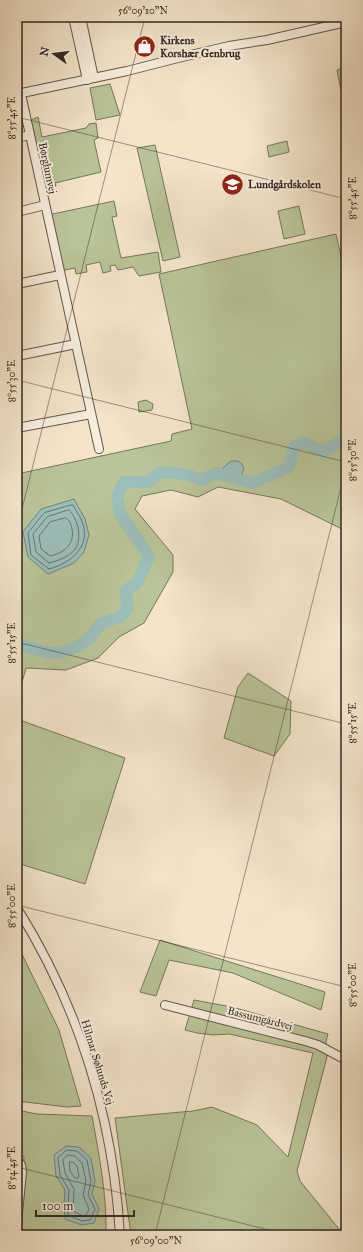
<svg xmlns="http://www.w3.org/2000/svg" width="363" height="1252" font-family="'IM FELL Great Primer',serif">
  <rect width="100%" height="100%" fill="#f3e4ca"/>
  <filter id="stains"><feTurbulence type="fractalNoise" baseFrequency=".005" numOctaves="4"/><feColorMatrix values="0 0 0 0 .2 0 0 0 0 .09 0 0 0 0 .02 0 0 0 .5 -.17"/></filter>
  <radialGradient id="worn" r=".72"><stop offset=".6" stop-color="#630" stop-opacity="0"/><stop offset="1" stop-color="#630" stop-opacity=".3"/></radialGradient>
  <g fill="#b9c498" stroke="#76765d">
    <path d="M346 68V115L337 70Z"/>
    <path d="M110 84 120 115 96 120 90 88Z"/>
    <path d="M38 117 42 137 86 128 89 124 96 123 98 138 94 140 101 172 55 183 56 186 46 189 31 120Z"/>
    <path d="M287 141 289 152 269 157 267 146Z"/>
    <path d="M155 145 180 257 163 261 137 148Z"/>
    <path d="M114 201 117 216 112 217 121 258 158 252 161 272 139 276 133 267 118 270 115 265 110 266 111 271 103 273 100 262 86 265 87 272 76 274 75 268 60 271 48 215Z"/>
    <path d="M299 206 305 234 284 239 278 211Z"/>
    <path d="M336 234 346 279V531L281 499 218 487 198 497 171 490 142 496 135 509 173 555V572L144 623 119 637 98 658 66 670 26 668 17 700V474L171 441 172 434 192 429 159 274Z"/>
    <path d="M146 400 153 404 152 410 139 412 138 402Z"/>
    <path d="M248 673 291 701 290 734 274 756 224 738 238 687Z"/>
    <path d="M17 719 125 758 85 884 17 863Z"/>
    <path d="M160 940 325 992 321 1010 233 973 169 960 156 996 140 992Z"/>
    <path d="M17 944 59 1030 81 1106 67 1107 17 1101Z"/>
    <path d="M194 1000 232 1007 328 1034 326 1041 327 1057 297 1171 300 1181 344 1235H131L115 1118 193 1111 212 1107 257 1125 288 1157 313 1053 229 1034 213 1035 197 1033 185 1030Z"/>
    <path d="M17 1110 37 1114 92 1116C99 1155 107 1195 106 1235H21L24 1157 17 1151Z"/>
  </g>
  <g fill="#9cbeba" stroke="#72827d">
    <path d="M231 461H238L242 464 244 470 238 479 217 473Z"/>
    <path d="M74 499 85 519 89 535 84 552 74 563 48 574 28 557 23 532 41 509Z"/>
    <path d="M66 1146 79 1147 91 1158 95 1181 92 1194 99 1209 94 1223 82 1225 65 1219 64 1206 65 1190 56 1176 54 1155Z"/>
  </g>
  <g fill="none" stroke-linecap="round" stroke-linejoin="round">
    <g stroke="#68726e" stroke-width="1">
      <path d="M71 505H73C75 510 79 514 81 519 93 545 72 563 49 569L31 555 28 533 44 513Z"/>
      <path d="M69 510C78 519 82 536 76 548 71 556 58 561 49 563L36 552 33 534 47 517Z"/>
      <path d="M66 518C70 521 71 524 72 529 75 544 64 553 50 556L41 549 39 536 50 522Z"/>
      <path d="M67 1150 77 1151 87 1160 91 1181 88 1195 95 1209 90 1220 82 1221 68 1215V1206L69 1190 60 1175 58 1158Z"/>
      <path d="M68 1155 75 1156 82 1163 86 1181 83 1195 89 1209 86 1215 83 1216 73 1211 74 1189 65 1173 63 1160Z"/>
      <path d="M70 1162H73L77 1166 79 1176 78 1178H75L70 1171Z"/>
    </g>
    <path stroke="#9cbeba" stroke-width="12" d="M17 644 49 653 62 652 77 647 90 638 101 623 120 617 127 610 126 590 138 582 149 556 120 514 117 496 124 482H148L160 472 185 474 201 480 217 473 252 483 289 467 294 447 303 442 323 452 344 439 346 431"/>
    <defs>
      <g id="minor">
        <path d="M73 17 87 80"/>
        <path d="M81 17 94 78"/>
        <path d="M17 94 127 71 178 58 229 46 267 40 346 22"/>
        <path d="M21 94 99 449"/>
        <path d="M17 138 30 135"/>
        <path d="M17 212 45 205"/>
        <path d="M17 284 60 275"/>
        <path d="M17 356 76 344"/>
        <path d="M17 428 91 414"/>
        <path d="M17 908C79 1007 113 1118 120 1235"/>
        <path d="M165 1005 305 1041 318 1045 346 1060"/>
        <path d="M17 1159 21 1165 22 1172 17 1223"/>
      </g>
    </defs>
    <use href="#minor" stroke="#64564c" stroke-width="10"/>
    <use href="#minor" stroke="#f7eddd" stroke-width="8"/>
  </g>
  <path fill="none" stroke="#342722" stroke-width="1" stroke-opacity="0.45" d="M17 117 346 199M17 380 346 462M17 529 145 17M17 642 346 724M17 905 346 987M17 1167 289 1235M155 1235 346 467"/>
  <defs>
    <symbol id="shop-disc" viewBox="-11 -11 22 22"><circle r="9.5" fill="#8f2418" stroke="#f7eddd"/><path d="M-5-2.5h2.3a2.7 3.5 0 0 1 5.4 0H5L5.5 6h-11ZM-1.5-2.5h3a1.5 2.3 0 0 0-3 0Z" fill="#fff"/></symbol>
    <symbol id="school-disc" viewBox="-11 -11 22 22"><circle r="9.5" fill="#8f2418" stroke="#f7eddd"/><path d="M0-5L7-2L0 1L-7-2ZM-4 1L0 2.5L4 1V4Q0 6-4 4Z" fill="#fff"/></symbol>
  </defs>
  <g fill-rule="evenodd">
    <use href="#shop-disc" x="132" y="34" width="25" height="25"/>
    <use href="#school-disc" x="220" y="172" width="25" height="25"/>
  </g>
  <g text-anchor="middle" stroke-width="4" stroke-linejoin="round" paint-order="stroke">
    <g font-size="11" font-weight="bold" fill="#342722" stroke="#f7eddd" text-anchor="start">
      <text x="160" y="44">Kirkens<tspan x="160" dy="13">Korshær Genbrug</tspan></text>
      <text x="248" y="188">Lundgårdskolen</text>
    </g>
    <g font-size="11" fill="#342722" stroke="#f7eddd">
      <text transform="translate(48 168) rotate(78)" y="4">Børglumvej</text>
      <text transform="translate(260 1018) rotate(14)" y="4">Bassumgårdvej</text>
      <text transform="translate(98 1062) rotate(73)" y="4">Hilmar Sølunds Vej</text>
    </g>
  </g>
  <rect width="363" height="1252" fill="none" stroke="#f3e4ca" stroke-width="44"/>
  <g transform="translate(54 54) rotate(284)" stroke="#f7eddd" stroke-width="3" paint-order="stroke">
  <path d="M0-3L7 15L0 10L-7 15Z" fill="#342722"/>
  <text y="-6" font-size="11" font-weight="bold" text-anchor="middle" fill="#342722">N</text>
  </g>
  <path d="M36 1210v6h98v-6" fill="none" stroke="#342722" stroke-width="2"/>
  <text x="42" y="1210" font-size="12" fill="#342722" stroke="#f7eddd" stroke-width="3" paint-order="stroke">100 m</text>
  <rect x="22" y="22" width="319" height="1208" fill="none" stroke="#342722" stroke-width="1.5"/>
  <g font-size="10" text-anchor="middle" fill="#342722">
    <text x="143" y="14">56°09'10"N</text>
    <text transform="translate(11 118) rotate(-90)" y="4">8°55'45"E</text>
    <text transform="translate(352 198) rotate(-90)" y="4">8°55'45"E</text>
    <text transform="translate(11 381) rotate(-90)" y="4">8°55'30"E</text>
    <text transform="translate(352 460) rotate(-90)" y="4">8°55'30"E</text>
    <text transform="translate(11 643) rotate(-90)" y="4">8°55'15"E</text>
    <text transform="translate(352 723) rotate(-90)" y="4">8°55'15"E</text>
    <text transform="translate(11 906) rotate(-90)" y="4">8°55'00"E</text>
    <text transform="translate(352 985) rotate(-90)" y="4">8°55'00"E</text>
    <text transform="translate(11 1168) rotate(-90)" y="4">8°54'45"E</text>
    <text x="156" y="1244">56°09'00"N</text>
  </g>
  <rect width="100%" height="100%" filter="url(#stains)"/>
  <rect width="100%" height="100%" fill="url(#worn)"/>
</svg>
